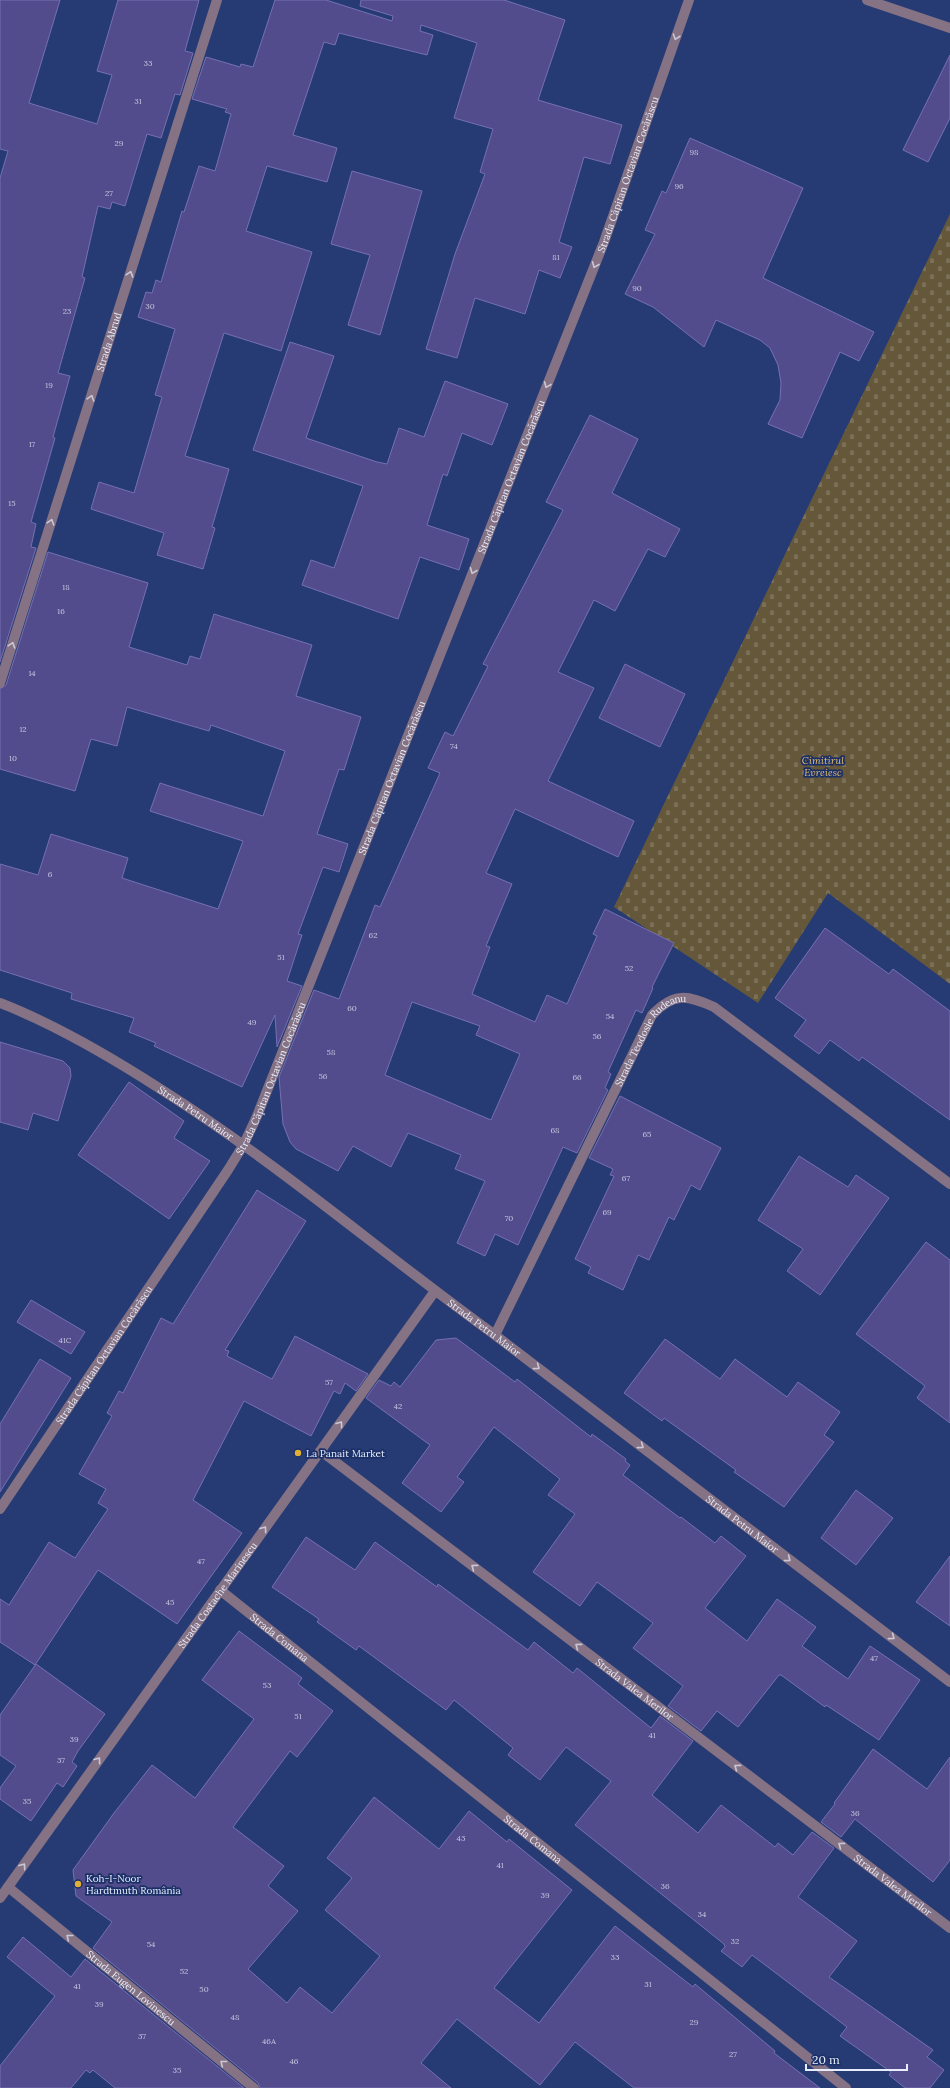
<svg xmlns="http://www.w3.org/2000/svg" width="950" height="2088" font-family="Lora,serif">
  <defs>
    <pattern id="cemetery-stones" width="16" height="16" patternUnits="userSpaceOnUse"><rect width="16" height="16" fill="#655739"/><path d="M2 7V4a2 2 0 0 1 4 0v3zM10 15v-3a2 2 0 0 1 4 0v3z" fill="#7b6f57"/></pattern>
  </defs>
  <rect width="100%" height="100%" fill="#263b74"/>
  <path fill="url(#cemetery-stones)" d="M950 214V984L828 893 758 1003 614 907Z"/>
  <g fill="#534c8c" stroke="#7570b3" fill-rule="evenodd">
    <path d="M0 0H60L29 103 97 124 112 75 97 71 118 0H199L185 51 193 53 180 95 175 94 161 138 147 134 125 206 112 202 110 209 98 206 82 277 85 278 58 373 70 376 53 437 55 438 31 522 36 524 31 547 36 548 0 662V178L8 151 0 149Z"/>
    <path d="M275 0H326L392 21 393 16 360 6 361 0H504L565 20 538 100 622 125 610 164 584 157 559 242 572 247 560 278 539 270 525 314 475 298 457 358 426 349 455 254 485 174 480 172 493 129 454 118 477 43 421 25 420 31 433 35 427 55 339 33 335 45 324 42 293 135 337 148 327 182 267 166 246 231 312 252 281 351 224 333 185 456 229 469 212 527 215 528 203 569 157 555 164 533 91 509 99 482 134 493 162 397 155 395 175 329 138 317 146 292 152 293 156 280 161 282 182 211 184 212 199 166 215 171 231 114 225 112 227 109 192 99 206 57 240 67 241 64 253 67Z"/>
    <path d="M950 55V118L928 162 903 150Z"/>
    <path d="M690 138 803 188 763 278 874 332 859 361 840 352 802 438 768 424 780 400 781 383 778 365 770 348 760 340 716 320 704 347 653 307 625 294 655 234 645 230 662 191 666 193Z"/>
    <path d="M352 171 422 191 380 335 348 325 370 255 331 244Z"/>
    <path d="M290 342 334 356 306 438 377 462 387 464 399 428 424 437 445 381 508 404 492 445 462 433 447 476 443 474 427 525 469 539 459 570 420 557 398 619 302 585 311 560 334 568 363 486 253 450Z"/>
    <path d="M590 415 638 439 612 493 680 529 665 557 648 549 615 611 594 600 558 672 594 688 548 781 634 821 618 857 515 809 486 873 512 884 486 946 490 947 472 994 535 1022 547 995 567 1004 597 936 593 934 605 909 674 943 652 987 653 988 642 1013 636 1010 608 1072 611 1074 605 1088 608 1090 577 1153 563 1147 518 1245 495 1234 485 1256 457 1243 485 1181 455 1169 461 1155 408 1133 391 1167 353 1146 338 1171 296 1149 290 1142 283 1124 279 1077 314 990 339 999 375 905 380 907 440 773 428 768 445 732 453 736 488 666 483 664 563 510 546 502ZM412 1002 480 1026 476 1035 520 1054 491 1120 385 1075Z"/>
    <path d="M48 552 148 583 129 647 187 665 190 656 200 659 214 614 312 645 296 696 361 717 344 770 339 769 317 834 348 844 339 872 323 867 298 934 302 935 287 981 302 986 277 1047 275 1015 242 1087 154 1046 156 1043 129 1032 134 1018 71 999 72 993 0 970V864L38 875 51 834 128 858 122 878 218 909 243 841 150 811 160 783 263 816 285 751 211 725 209 731 127 707 117 746 91 739 75 791 0 769V689L6 685Z"/>
    <path d="M625 664 685 694 660 747 599 718Z"/>
    <path d="M825 928 889 974 893 969 950 1011V1120L862 1057 859 1061 830 1040 819 1054 794 1036 806 1020 775 998Z"/>
    <path d="M0 1042 63 1061 70 1068 71 1076 58 1121 33 1113 28 1130 0 1122Z"/>
    <path d="M129 1082 184 1121 174 1138 210 1161 169 1219 78 1155Z"/>
    <path d="M620 1096 721 1148 700 1190 691 1185 674 1220 669 1217 649 1260 638 1255 623 1290 588 1273 591 1267 575 1259 614 1176 610 1175 613 1169 589 1158Z"/>
    <path d="M799 1156 848 1187 856 1175 889 1198 820 1295 787 1271 803 1249 758 1220Z"/>
    <path d="M257 1190 306 1221 225 1350 229 1351 227 1356 272 1379 295 1336 368 1374 356 1391 345 1383 340 1394 334 1391 311 1436 244 1401 193 1500 242 1533 177 1624 98 1570 35 1665 0 1642V1599L9 1605 49 1542 75 1558 108 1509 98 1503 106 1489 79 1474 112 1416 107 1413 119 1391 123 1393 161 1318 173 1324Z"/>
    <path d="M926 1242 950 1260V1423L917 1398 925 1386 856 1334Z"/>
    <path d="M31 1300 85 1332 71 1354 17 1322Z"/>
    <path d="M456 1338 515 1382 517 1379 591 1437 592 1434 626 1459 625 1461 630 1465 623 1475 680 1518 681 1517 715 1543 721 1536 746 1556 705 1608 747 1641 777 1599 816 1627 802 1646 848 1679 870 1646 920 1680 879 1740 826 1705 825 1707 781 1675H779L738 1727 717 1711 701 1731 668 1706 683 1686 633 1648 653 1623 597 1582 580 1606 533 1572 575 1514 548 1495 560 1479 494 1427 457 1477 464 1482 441 1512 402 1483 430 1445 366 1398 379 1380 391 1386 394 1382 400 1387 436 1340Z"/>
    <path d="M665 1339 720 1379 735 1359 787 1397 798 1382 840 1412 824 1435 834 1442 784 1507 734 1472 736 1470 664 1418 662 1421 624 1393Z"/>
    <path d="M40 1359 71 1378 0 1492V1424Z"/>
    <path d="M856 1490 893 1518 856 1565 821 1538Z"/>
    <path d="M306 1537 355 1570 375 1542 437 1587 438 1584 528 1650 534 1642 573 1673 577 1668 651 1728 660 1716 693 1741 652 1795 698 1833 721 1805 775 1847 778 1843 793 1855 812 1832 834 1848 798 1897 857 1941 829 1977 933 2050 927 2057 944 2070 930 2088H905L889 2075 891 2072 840 2036 847 2027 752 1955 742 1967 721 1951 725 1947 724 1944 575 1825 611 1781 566 1747 540 1780 508 1755 513 1748 454 1700 446 1710 359 1646 356 1650 317 1622 319 1619 272 1587Z"/>
    <path d="M950 1556V1626L916 1602Z"/>
    <path d="M239 1631 302 1678 298 1684 333 1711 297 1757 290 1751 233 1827 284 1866 268 1886 298 1911 248 1969 287 2003 300 1987 332 2013 380 1956 325 1910 352 1878 327 1858 374 1797 439 1849 469 1811 507 1842 509 1839 572 1890 494 1988 539 2023 615 1926 693 1987 695 1984 775 2051 774 2053 820 2088H634L575 2042 540 2085 457 2019 421 2063 451 2088H260L258 2083 93 1948 112 1922 76 1896 73 1870 114 1813 152 1765 195 1798 254 1719 202 1680Z"/>
    <path d="M36 1664 105 1714 78 1751 72 1762 77 1766 63 1787 57 1783 31 1821 0 1799V1788L16 1766 0 1755V1715Z"/>
    <path d="M873 1749 927 1789 950 1757V1860L933 1882 855 1819 841 1837 821 1822 835 1804 834 1803Z"/>
    <path d="M23 1937 71 1977 85 1959 244 2088H115L93 2070 90 2073 86 2070 71 2088H0V2066L55 1996 7 1957Z"/>
  </g>
  <g fill="none" stroke-linecap="round" stroke-linejoin="round">
    <g stroke="#857284" stroke-width="10">
      <path d="M867 0 950 28"/>
      <path id="s1" d="M0 683 217 0"/>
      <path id="s2" d="M0 1003C57 1025 111 1057 162 1090 279 1164 383 1254 495 1335L950 1682"/>
      <path id="s3" d="M495 1335 652 1015C674 992 687 995 714 1007L950 1184"/>
      <path id="s4" d="M321 1451 950 1928"/>
      <path id="s5" d="M0 1509 228 1170 244 1144 257 1116 604 242 689 0"/>
      <path id="s6" d="M220 1590 846 2088"/>
      <path id="s7" d="M8 1887 254 2088"/>
      <path id="s8" d="M0 1898 435 1291"/>
    </g>
  </g>
  <defs><path id="oneway-chevron" d="M-2-3.5L2.5 0L-2 3.5" fill="none" stroke-width="1.6" stroke-linecap="round" stroke-linejoin="round"/></defs>
  <g stroke="#cac8d7">
    <use href="#oneway-chevron" transform="translate(676 37) rotate(109)"/>
    <use href="#oneway-chevron" transform="translate(595 265) rotate(112)"/>
    <use href="#oneway-chevron" transform="translate(130 274) rotate(-72)"/>
    <use href="#oneway-chevron" transform="translate(547 385) rotate(112)"/>
    <use href="#oneway-chevron" transform="translate(91 398) rotate(-72)"/>
    <use href="#oneway-chevron" transform="translate(51 522) rotate(-72)"/>
    <use href="#oneway-chevron" transform="translate(473 571) rotate(112)"/>
    <use href="#oneway-chevron" transform="translate(12 645) rotate(-72)"/>
    <use href="#oneway-chevron" transform="translate(537 1367) rotate(37)"/>
    <use href="#oneway-chevron" transform="translate(340 1424) rotate(-54)"/>
    <use href="#oneway-chevron" transform="translate(641 1446) rotate(37)"/>
    <use href="#oneway-chevron" transform="translate(264 1529) rotate(-54)"/>
    <use href="#oneway-chevron" transform="translate(788 1559) rotate(37)"/>
    <use href="#oneway-chevron" transform="translate(474 1567) rotate(-143)"/>
    <use href="#oneway-chevron" transform="translate(892 1637) rotate(37)"/>
    <use href="#oneway-chevron" transform="translate(578 1646) rotate(-143)"/>
    <use href="#oneway-chevron" transform="translate(98 1760) rotate(-54)"/>
    <use href="#oneway-chevron" transform="translate(737 1767) rotate(-143)"/>
    <use href="#oneway-chevron" transform="translate(841 1845) rotate(-143)"/>
    <use href="#oneway-chevron" transform="translate(23 1866) rotate(-54)"/>
    <use href="#oneway-chevron" transform="translate(69 1937) rotate(-141)"/>
    <use href="#oneway-chevron" transform="translate(223 2063) rotate(-141)"/>
  </g>
  <g fill="#e0b034" stroke="#1c3068" stroke-width="1.5">
    <circle cx="298" cy="1453" r="4"/>
    <circle cx="78" cy="1884" r="4"/>
  </g>
  <g text-anchor="middle" stroke-width="3.5" stroke-linejoin="round" paint-order="stroke">
    <g font-size="8" fill="#c2c5df">
      <text x="148" y="66">33</text>
      <text x="138" y="104">31</text>
      <text x="119" y="146">29</text>
      <text x="694" y="155">98</text>
      <text x="679" y="189">96</text>
      <text x="109" y="196">27</text>
      <text x="556" y="260">81</text>
      <text x="637" y="291">90</text>
      <text x="150" y="309">30</text>
      <text x="67" y="314">23</text>
      <text x="49" y="388">19</text>
      <text x="32" y="447">17</text>
      <text x="12" y="506">15</text>
      <text x="66" y="590">18</text>
      <text x="61" y="614">16</text>
      <text x="32" y="676">14</text>
      <text x="23" y="732">12</text>
      <text x="454" y="749">74</text>
      <text x="13" y="761">10</text>
      <text x="50" y="877">6</text>
      <text x="373" y="938">62</text>
      <text x="281" y="960">51</text>
      <text x="629" y="971">52</text>
      <text x="352" y="1011">60</text>
      <text x="610" y="1019">54</text>
      <text x="252" y="1025">49</text>
      <text x="597" y="1039">56</text>
      <text x="331" y="1055">58</text>
      <text x="323" y="1079">56</text>
      <text x="577" y="1080">66</text>
      <text x="555" y="1133">68</text>
      <text x="647" y="1137">65</text>
      <text x="626" y="1181">67</text>
      <text x="607" y="1215">69</text>
      <text x="509" y="1221">70</text>
      <text x="65" y="1343">41C</text>
      <text x="329" y="1385">57</text>
      <text x="398" y="1409">42</text>
      <text x="201" y="1564">47</text>
      <text x="170" y="1605">45</text>
      <text x="874" y="1661">47</text>
      <text x="267" y="1688">53</text>
      <text x="298" y="1719">51</text>
      <text x="652" y="1738">41</text>
      <text x="74" y="1742">39</text>
      <text x="61" y="1763">37</text>
      <text x="27" y="1804">35</text>
      <text x="855" y="1816">36</text>
      <text x="461" y="1841">43</text>
      <text x="500" y="1868">41</text>
      <text x="665" y="1889">36</text>
      <text x="545" y="1898">39</text>
      <text x="702" y="1917">34</text>
      <text x="735" y="1944">32</text>
      <text x="151" y="1947">54</text>
      <text x="615" y="1960">33</text>
      <text x="184" y="1974">52</text>
      <text x="648" y="1987">31</text>
      <text x="77" y="1989">41</text>
      <text x="204" y="1992">50</text>
      <text x="99" y="2007">39</text>
      <text x="235" y="2020">48</text>
      <text x="694" y="2025">29</text>
      <text x="142" y="2039">37</text>
      <text x="269" y="2044">46A</text>
      <text x="733" y="2057">27</text>
      <text x="294" y="2064">46</text>
      <text x="177" y="2073">35</text>
    </g>
    <g font-size="10" fill="#e7edfb" stroke="#1c3068">
      <text dy="4" stroke="none"><textPath href="#s5" startOffset="1482">Strada Căpitan Octavian Cocărăscu</textPath></text>
      <text dy="4" stroke="none"><textPath href="#s1" startOffset="358">Strada Abrud</textPath></text>
      <text dy="4" stroke="none"><textPath href="#s5" startOffset="1158">Strada Căpitan Octavian Cocărăscu</textPath></text>
      <text dy="4" stroke="none"><textPath href="#s5" startOffset="834">Strada Căpitan Octavian Cocărăscu</textPath></text>
      <text dy="4" stroke="none"><textPath href="#s3" startOffset="337">Strada Teodosie Rudeanu</textPath></text>
      <text dy="4" stroke="none"><textPath href="#s5" startOffset="510">Strada Căpitan Octavian Cocărăscu</textPath></text>
      <text dy="4" stroke="none"><textPath href="#s2" startOffset="225">Strada Petru Maior</textPath></text>
      <text dy="4" stroke="none"><textPath href="#s2" startOffset="585">Strada Petru Maior</textPath></text>
      <text dy="4" stroke="none"><textPath href="#s5" startOffset="186">Strada Căpitan Octavian Cocărăscu</textPath></text>
      <text dy="4" stroke="none"><textPath href="#s2" startOffset="909">Strada Petru Maior</textPath></text>
      <text dy="4" stroke="none"><textPath href="#s8" startOffset="373">Strada Costache Marinescu</textPath></text>
      <text dy="4" stroke="none"><textPath href="#s6" startOffset="76">Strada Comana</textPath></text>
      <text dy="4" stroke="none"><textPath href="#s4" startOffset="394">Strada Valea Merilor</textPath></text>
      <text dy="4" stroke="none"><textPath href="#s6" startOffset="400">Strada Comana</textPath></text>
      <text dy="4" stroke="none"><textPath href="#s4" startOffset="718">Strada Valea Merilor</textPath></text>
      <text dy="4" stroke="none"><textPath href="#s7" startOffset="159">Strada Eugen Lovinescu</textPath></text>
    </g>
    <g font-size="10" font-style="italic" fill="#e4bf6c" stroke="#1c3068">
      <text x="823" y="764">Cimitirul<tspan x="823" dy="12">Evreiesc</tspan></text>
    </g>
    <g font-size="10" fill="#e7edfb" stroke="#1c3068" text-anchor="start">
      <text x="306" y="1457">La Panait Market</text>
      <text x="86" y="1882">Koh-I-Noor<tspan x="86" dy="12">Hardtmuth România</tspan></text>
    </g>
  </g>
  <path d="M806 2064v6h101v-6" fill="none" stroke="#e7edfb" stroke-width="2"/>
  <text x="812" y="2064" font-size="12" fill="#e7edfb" stroke="#1c3068" stroke-width="3" paint-order="stroke">20 m</text>
</svg>
